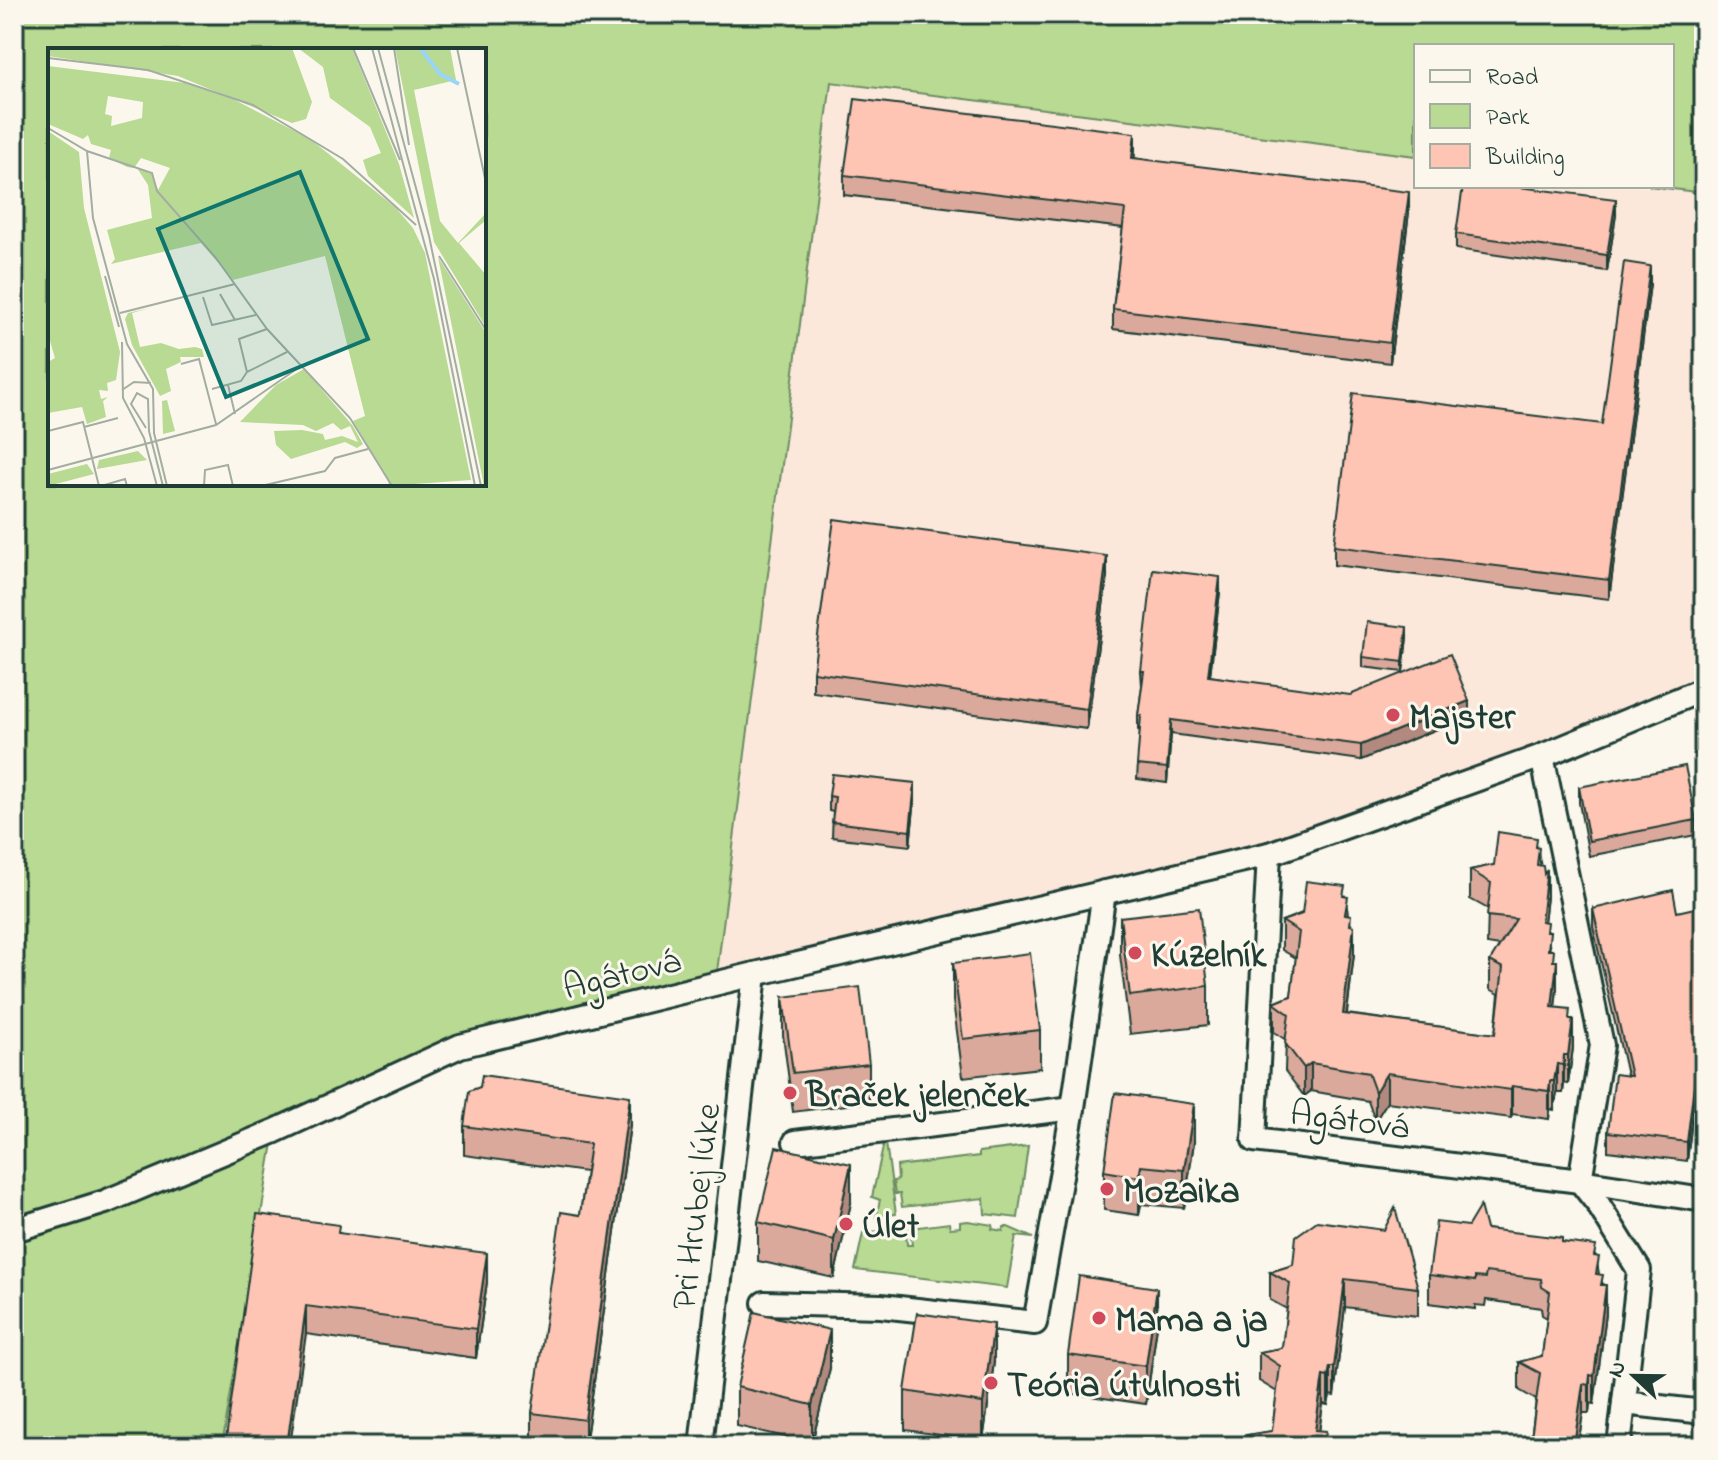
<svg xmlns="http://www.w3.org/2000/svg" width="1718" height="1460" font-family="'Indie Flower',sans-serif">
  <rect width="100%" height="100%" fill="#fbf7ec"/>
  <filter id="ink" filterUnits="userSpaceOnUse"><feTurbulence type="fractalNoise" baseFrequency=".0125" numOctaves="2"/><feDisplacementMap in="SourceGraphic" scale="16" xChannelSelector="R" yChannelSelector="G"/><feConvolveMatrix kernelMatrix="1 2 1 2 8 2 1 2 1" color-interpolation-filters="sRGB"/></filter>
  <g filter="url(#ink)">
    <path fill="#fce8db" d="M831 82 1416 157V186H1642L1704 194V689L1269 853 716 980Z"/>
    <g fill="#b8da93" stroke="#6c8c64" stroke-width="2" fill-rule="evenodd">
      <path d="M14 14H1704V193L1649 186H1672V46H1416V156L831 82 716 980 460 1046 275 1131 222 1446H14ZM50 50H484V484H50Z"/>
      <path d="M884 1143H886L896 1214 876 1217 880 1200 872 1197Z"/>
      <path d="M1028 1146 1018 1218 985 1214 984 1198 902 1207 900 1194H895L893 1181 898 1180 897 1166 979 1156V1152Z"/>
      <path d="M968 1221 993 1225 992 1229 1003 1231 1004 1227H1008L1033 1238 1016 1236 1007 1288 855 1270 863 1233 906 1228 907 1245H912L910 1228 949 1223 950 1228 960 1227V1222Z"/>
    </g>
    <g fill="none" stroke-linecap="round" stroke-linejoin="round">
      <defs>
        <g id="minor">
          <path d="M1269 854 1254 1140 1580 1181 1602 1045 1542 756"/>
          <path d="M795 1142 1073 1108"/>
          <path d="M1580 1181 1598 1204 1639 1270 1619 1446"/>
          <path d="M1580 1181 1704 1200"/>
          <path d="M14 1230 105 1202 275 1131 460 1046 755 974 1269 854 1542 756 1704 689"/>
          <path d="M764 1303 881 1306 1035 1323 1073 1108 1104 892"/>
          <path d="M1624 1403 1704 1412"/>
          <path d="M701 1446 755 974"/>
        </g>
      </defs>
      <use href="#minor" stroke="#1f3d34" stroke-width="28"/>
      <use href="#minor" stroke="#fbf7ec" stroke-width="22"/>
    </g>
    <g fill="#daa99b" stroke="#1f3d34" stroke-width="2">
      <path d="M1135 153 1134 158 1409 212 1390 363 1113 329V309L1123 228 844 195V175Z"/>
      <path d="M1616 215 1607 271 1456 249V234Z"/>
      <path d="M1650 284 1609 599 1334 565V546L1602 424Z"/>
      <path d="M1107 576 1087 729 813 692V672Z"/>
      <path d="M1220 592 1210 676 1469 716 1361 760 1171 734 1167 783 1137 779 1140 731 1138 730V716L1142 686 1141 671Z"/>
      <path d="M1407 637 1403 672 1363 667V657Z"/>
      <path d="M1579 787 1696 820V835L1589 856 1579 803Z"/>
      <path d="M829 796 915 798 910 846 832 837 833 812 829 811Z"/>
      <path d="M1537 847 1547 897 1544 921 1547 932 1550 950 1554 961 1557 989 1555 1007 1570 1019 1573 1048 1568 1084 1564 1083 1563 1093H1557L1554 1110 1550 1109 1549 1119 1512 1114 1511 1118 1387 1102 1375 1121 1368 1101 1311 1091 1304 1096 1285 1071 1286 1040 1274 1032V1003L1291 996 1296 958 1282 950V921L1345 896 1348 914 1351 925 1354 954 1347 1014 1495 1034 1499 994 1490 989V961L1500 946 1487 944 1488 909 1470 899V870L1494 865Z"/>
      <path d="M1593 909 1698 1071 1687 1161 1608 1151V1132L1627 1075 1593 927Z"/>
      <path d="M1120 917 1208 986V1025L1130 1034 1120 955Z"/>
      <path d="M953 963 1040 1030V1068L963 1077 953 1001Z"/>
      <path d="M783 997 869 1064V1102L793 1112 783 1035Z"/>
      <path d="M630 1125 585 1446H564L532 1442V1413L580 1215 586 1172 464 1155V1126Z"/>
      <path d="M1194 1142 1184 1208 1141 1204 1139 1215 1104 1210V1171Z"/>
      <path d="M851 1203 834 1278 758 1261V1222Z"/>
      <path d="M1486 1229 1562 1242 1596 1256 1599 1274 1603 1285 1606 1314 1594 1404 1590 1403 1589 1413H1583L1579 1438 1582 1446H1510V1443L1531 1438 1536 1400 1519 1390V1362L1542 1356 1547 1318 1542 1315 1541 1308 1486 1300 1485 1306 1475 1305V1309L1429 1303V1275Z"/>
      <path d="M339 1233 487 1282 476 1358 306 1334 225 1446Z"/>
      <path d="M1293 1265 1418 1288V1316L1345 1307 1334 1396 1330 1395 1328 1405 1323 1404 1319 1431 1326 1446H1247V1435L1272 1431 1277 1392 1259 1381V1352L1282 1348 1287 1309 1270 1300V1272Z"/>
      <path d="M1157 1326 1146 1404 1068 1393V1355Z"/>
      <path d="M994 1362 983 1441 905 1430V1391Z"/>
      <path d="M830 1368 812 1443 737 1426V1387Z"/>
    </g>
    <g fill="#b2897e" stroke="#1f3d34" stroke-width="2">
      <path d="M1135 133V153L1132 178V158Z"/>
      <path d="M1409 192V212L1390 363V343Z"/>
      <path d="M1616 199V215L1607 271V255Z"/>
      <path d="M1650 266V284L1609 599V580Z"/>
      <path d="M1107 556V576L1087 729V709Z"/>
      <path d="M1220 577V592L1208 691V676Z"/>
      <path d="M1407 627V637L1403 672V662Z"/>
      <path d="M1469 701V716L1361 760V745Z"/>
      <path d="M1171 720V734L1167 783V768Z"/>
      <path d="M915 783V798L910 846V831Z"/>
      <path d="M1547 869V897L1541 949V921Z"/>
      <path d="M1354 926V954L1343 1042V1014Z"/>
      <path d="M1557 961V989L1552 1035V1007Z"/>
      <path d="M1573 1019V1048L1568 1084V1055Z"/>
      <path d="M1704 1051V1070L1698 1071 1687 1161V1142L1698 1052Z"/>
      <path d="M1564 1055V1083L1563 1093V1065Z"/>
      <path d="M1311 1063V1091L1304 1096V1068Z"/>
      <path d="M1557 1064V1093L1554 1110V1081Z"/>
      <path d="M1387 1073V1102L1375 1121V1092Z"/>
      <path d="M1550 1081V1109L1549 1119V1091Z"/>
      <path d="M1512 1086V1114L1511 1118V1090Z"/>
      <path d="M630 1096V1125L585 1446V1420Z"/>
      <path d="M1194 1104V1142L1184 1208V1170Z"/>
      <path d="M851 1164V1203L834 1278V1240Z"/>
      <path d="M1141 1166V1204L1139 1215V1177Z"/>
      <path d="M487 1253V1282L476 1358V1329Z"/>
      <path d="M1345 1279V1307L1334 1396V1367Z"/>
      <path d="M1606 1285V1314L1594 1404V1376Z"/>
      <path d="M1157 1288V1326L1146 1404V1366Z"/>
      <path d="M306 1306V1334L290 1446H287Z"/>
      <path d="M994 1324V1362L983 1441V1403Z"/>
      <path d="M830 1330V1368L812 1443V1405Z"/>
      <path d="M1330 1367V1395L1328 1405V1377Z"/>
      <path d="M1590 1375V1403L1589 1413V1385Z"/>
      <path d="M1323 1376V1404L1317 1446 1315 1430Z"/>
      <path d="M1583 1384V1413L1578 1446 1575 1438Z"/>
    </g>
    <g fill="#fec4b4" stroke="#1f3d34" stroke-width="2">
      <path d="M855 99 1135 133 1132 158 1409 192 1390 343 1113 309 1125 209 844 175Z"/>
      <path d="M1463 186H1511L1616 199 1607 255 1456 234Z"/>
      <path d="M1624 262 1650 266 1609 580 1334 546 1353 393 1602 424Z"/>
      <path d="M834 519 1107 556 1087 709 813 672Z"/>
      <path d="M1153 569 1220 577 1208 676 1350 695 1450 654 1469 701 1361 745 1171 720 1167 768 1137 765 1141 716H1138L1144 671H1141Z"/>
      <path d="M1367 622 1407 627 1403 662 1363 657Z"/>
      <path d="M1685 766 1696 820 1589 841 1579 787Z"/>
      <path d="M832 774 915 783 910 831 832 822 835 797 829 796Z"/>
      <path d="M1498 832 1537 838 1536 847 1539 848 1537 865 1543 866 1544 874 1547 869 1541 921 1547 922 1546 932H1550L1548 950H1554L1553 961H1557L1552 1007 1570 1009 1569 1019H1573L1568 1055H1564L1563 1065 1557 1064 1554 1081H1550L1549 1091 1512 1086 1511 1090 1387 1073 1375 1092 1368 1073 1311 1063 1304 1068 1285 1043 1289 1014 1274 1003 1291 996 1299 932 1282 921 1302 914 1306 881 1345 886 1343 896 1348 897 1345 914 1351 915 1350 925 1354 926 1343 1014 1495 1034 1503 968 1490 961 1516 919 1487 916 1491 883 1470 870 1494 865Z"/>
      <path d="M1673 890 1677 912 1699 907 1704 929V1051L1698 1052 1687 1142 1608 1132 1615 1074 1631 1076 1593 909Z"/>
      <path d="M1199 908 1208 986 1130 996 1120 917Z"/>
      <path d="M1030 953 1040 1030 963 1039 953 963Z"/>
      <path d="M860 987 869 1064 793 1073 783 997Z"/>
      <path d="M482 1075 630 1096 585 1420 532 1413 561 1212 580 1215 590 1144 464 1126 469 1091 480 1087Z"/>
      <path d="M1115 1093 1194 1104 1184 1170 1141 1166 1139 1177 1104 1171Z"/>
      <path d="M776 1147 851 1164 834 1240 758 1222Z"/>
      <path d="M1480 1206 1486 1229 1562 1238V1242L1596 1246 1594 1256 1599 1257 1596 1274 1603 1275 1601 1285H1606L1594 1376 1590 1375 1589 1385 1583 1384 1575 1438H1582L1581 1446H1515L1510 1443 1531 1438 1540 1373 1519 1362 1542 1356 1550 1292 1542 1287 1541 1279 1486 1272 1485 1278 1475 1277V1281L1429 1275 1436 1222 1468 1226Z"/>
      <path d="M1395 1208 1418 1288 1345 1279 1334 1367H1330L1328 1377 1323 1376 1315 1430 1326 1431 1324 1446H1266L1247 1435 1272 1431 1280 1366 1259 1352 1282 1348 1290 1283 1270 1272 1293 1265 1296 1236 1317 1221 1384 1230Z"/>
      <path d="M257 1214 339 1225 338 1233 487 1253 476 1329 306 1306 287 1446H225Z"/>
      <path d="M1079 1276 1157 1288 1146 1366 1068 1355Z"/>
      <path d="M754 1312 830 1330 812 1405 737 1387Z"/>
      <path d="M917 1313 994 1324 983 1403 905 1391Z"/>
    </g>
  </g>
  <g fill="#d1495b" stroke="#fbf7ec" stroke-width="3">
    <circle cx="1393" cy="715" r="8"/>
    <circle cx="1135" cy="953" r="8"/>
    <circle cx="790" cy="1093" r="8"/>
    <circle cx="1107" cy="1189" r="8"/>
    <circle cx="846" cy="1224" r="8"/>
    <circle cx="1099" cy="1318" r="8"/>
    <circle cx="991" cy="1383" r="8"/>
  </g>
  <g text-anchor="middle" stroke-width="6" stroke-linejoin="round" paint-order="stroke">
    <g font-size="36" font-weight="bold" fill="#1f3d34" stroke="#fbf7ec" text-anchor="start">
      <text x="1409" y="728">Majster</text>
      <text x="1151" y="966">Kúzelník</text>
      <text x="806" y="1106">Braček jelenček</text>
      <text x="1123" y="1202">Mozaika</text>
      <text x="862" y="1237">Úlet</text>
      <text x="1115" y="1331">Mama a ja</text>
      <text x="1007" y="1396">Teória útulnosti</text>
    </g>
    <g font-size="36" fill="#1f3d34" stroke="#fbf7ec">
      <text transform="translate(621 972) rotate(-14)" y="13">Agátová</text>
      <text transform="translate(1350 1118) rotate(7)" y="13">Agátová</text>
      <text transform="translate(694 1206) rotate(-83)" y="13">Pri Hrubej lúke</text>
    </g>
  </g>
  <g transform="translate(48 48)">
    <rect width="438" height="438" fill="#fbf7ec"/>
    <path d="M244 0 264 54 258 71 244 75 130 28 0 8 1 0ZM250 0H304L351 116 366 170 320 128 315 112 333 105 322 79 282 50 275 19ZM347 0H402L408 32 366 42 392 173 410 195 438 165V172L411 195 438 227V279L386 194ZM0 18 137 35 185 51 262 91 347 159 365 180 377 205 423 432 338 438 341 435 305 373 317 368 277 208 185 232 153 195 63 216 67 211 59 182 104 170 100 137 89 120 104 125 110 142 122 120 93 110 86 120 79 119 61 110 63 102 43 96 40 87 35 91 0 76ZM60 48 95 54 94 70 63 78 64 68 57 66ZM0 83 31 104 36 160 72 304 68 332 59 335 60 343 51 342 53 351 60 349 55 353 58 369 39 376 34 359 0 365V314L7 310 0 286ZM390 209 438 285V438H436ZM102 260 84 265 92 299 113 295 131 301 147 299 154 301 156 309H132L133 314 118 321 123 343 112 348 84 297 77 271 80 265ZM256 321 305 378 315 396 309 400 297 394 243 411 228 397 226 383 254 382 275 386 277 392 294 388 310 394 302 378 293 382 285 375 268 383 255 377 192 374 228 337ZM119 352 127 383 115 386 114 353ZM90 403 99 412 49 421 51 412ZM39 416 46 426 0 438V426Z" fill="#b8da93" fill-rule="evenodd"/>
    <path fill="none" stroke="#99d4f9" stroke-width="4" d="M372 0 392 26 411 36"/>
    <path fill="none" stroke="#a3ada2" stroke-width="2" d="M305 0 352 112M324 0 386 231 427 438M330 0 381 188 433 438M346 0 361 97M409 0 438 135M0 10 100 22 205 57 295 111 368 177M0 80 39 103 104 125 109 143 168 210 219 281 302 370 344 438M39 103 45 170 79 296 105 341 106 385 119 438M391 208 438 282M57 228 71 279M172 246 187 272M155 249 164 277 208 267M72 265 187 236M219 281 191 291 199 324 239 304M74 294 75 350 96 390 109 438M133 316 151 311 168 376M180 337 187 366M164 341 193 333 199 324M74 342 86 334 103 335M36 379 70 370M98 380 83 356 89 345 100 351 101 383 115 438M0 383 35 374 51 438M0 422 168 377 253 318M53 438 77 431 79 438M156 438 157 422 180 417 185 438M213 438 277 423 287 410 320 401"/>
    <path fill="#0f766e" fill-opacity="0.15" stroke="#0f766e" stroke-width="4" d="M252 124 320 291 178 349 110 181Z"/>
    <rect width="438" height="438" fill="none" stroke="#1f3d34" stroke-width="4"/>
  </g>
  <rect width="1718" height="1460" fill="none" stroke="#fbf7ec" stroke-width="48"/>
  <rect x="24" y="24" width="1670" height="1412" fill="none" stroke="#1f3d34" stroke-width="3" filter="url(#ink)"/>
  <rect x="1414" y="44" width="260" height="144" fill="#fbf7ec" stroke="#a3ada2" stroke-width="2"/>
  <rect x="1430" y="70" width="40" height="12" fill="#fbf7ec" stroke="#a3ada2" stroke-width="2"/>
  <text x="1486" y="84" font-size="24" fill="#1f3d34">Road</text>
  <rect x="1430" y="104" width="40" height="24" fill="#b8da93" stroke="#a3ada2" stroke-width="2"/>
  <text x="1486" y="124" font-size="24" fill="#1f3d34">Park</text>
  <rect x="1430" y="144" width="40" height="24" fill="#fec4b4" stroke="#a3ada2" stroke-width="2"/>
  <text x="1486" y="164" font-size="24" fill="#1f3d34">Building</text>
  <g transform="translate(1634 1376) rotate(292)" stroke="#fbf7ec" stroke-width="6" paint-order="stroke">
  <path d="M0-6L14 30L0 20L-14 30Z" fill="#1f3d34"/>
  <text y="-12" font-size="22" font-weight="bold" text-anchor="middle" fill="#1f3d34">N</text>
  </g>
</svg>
